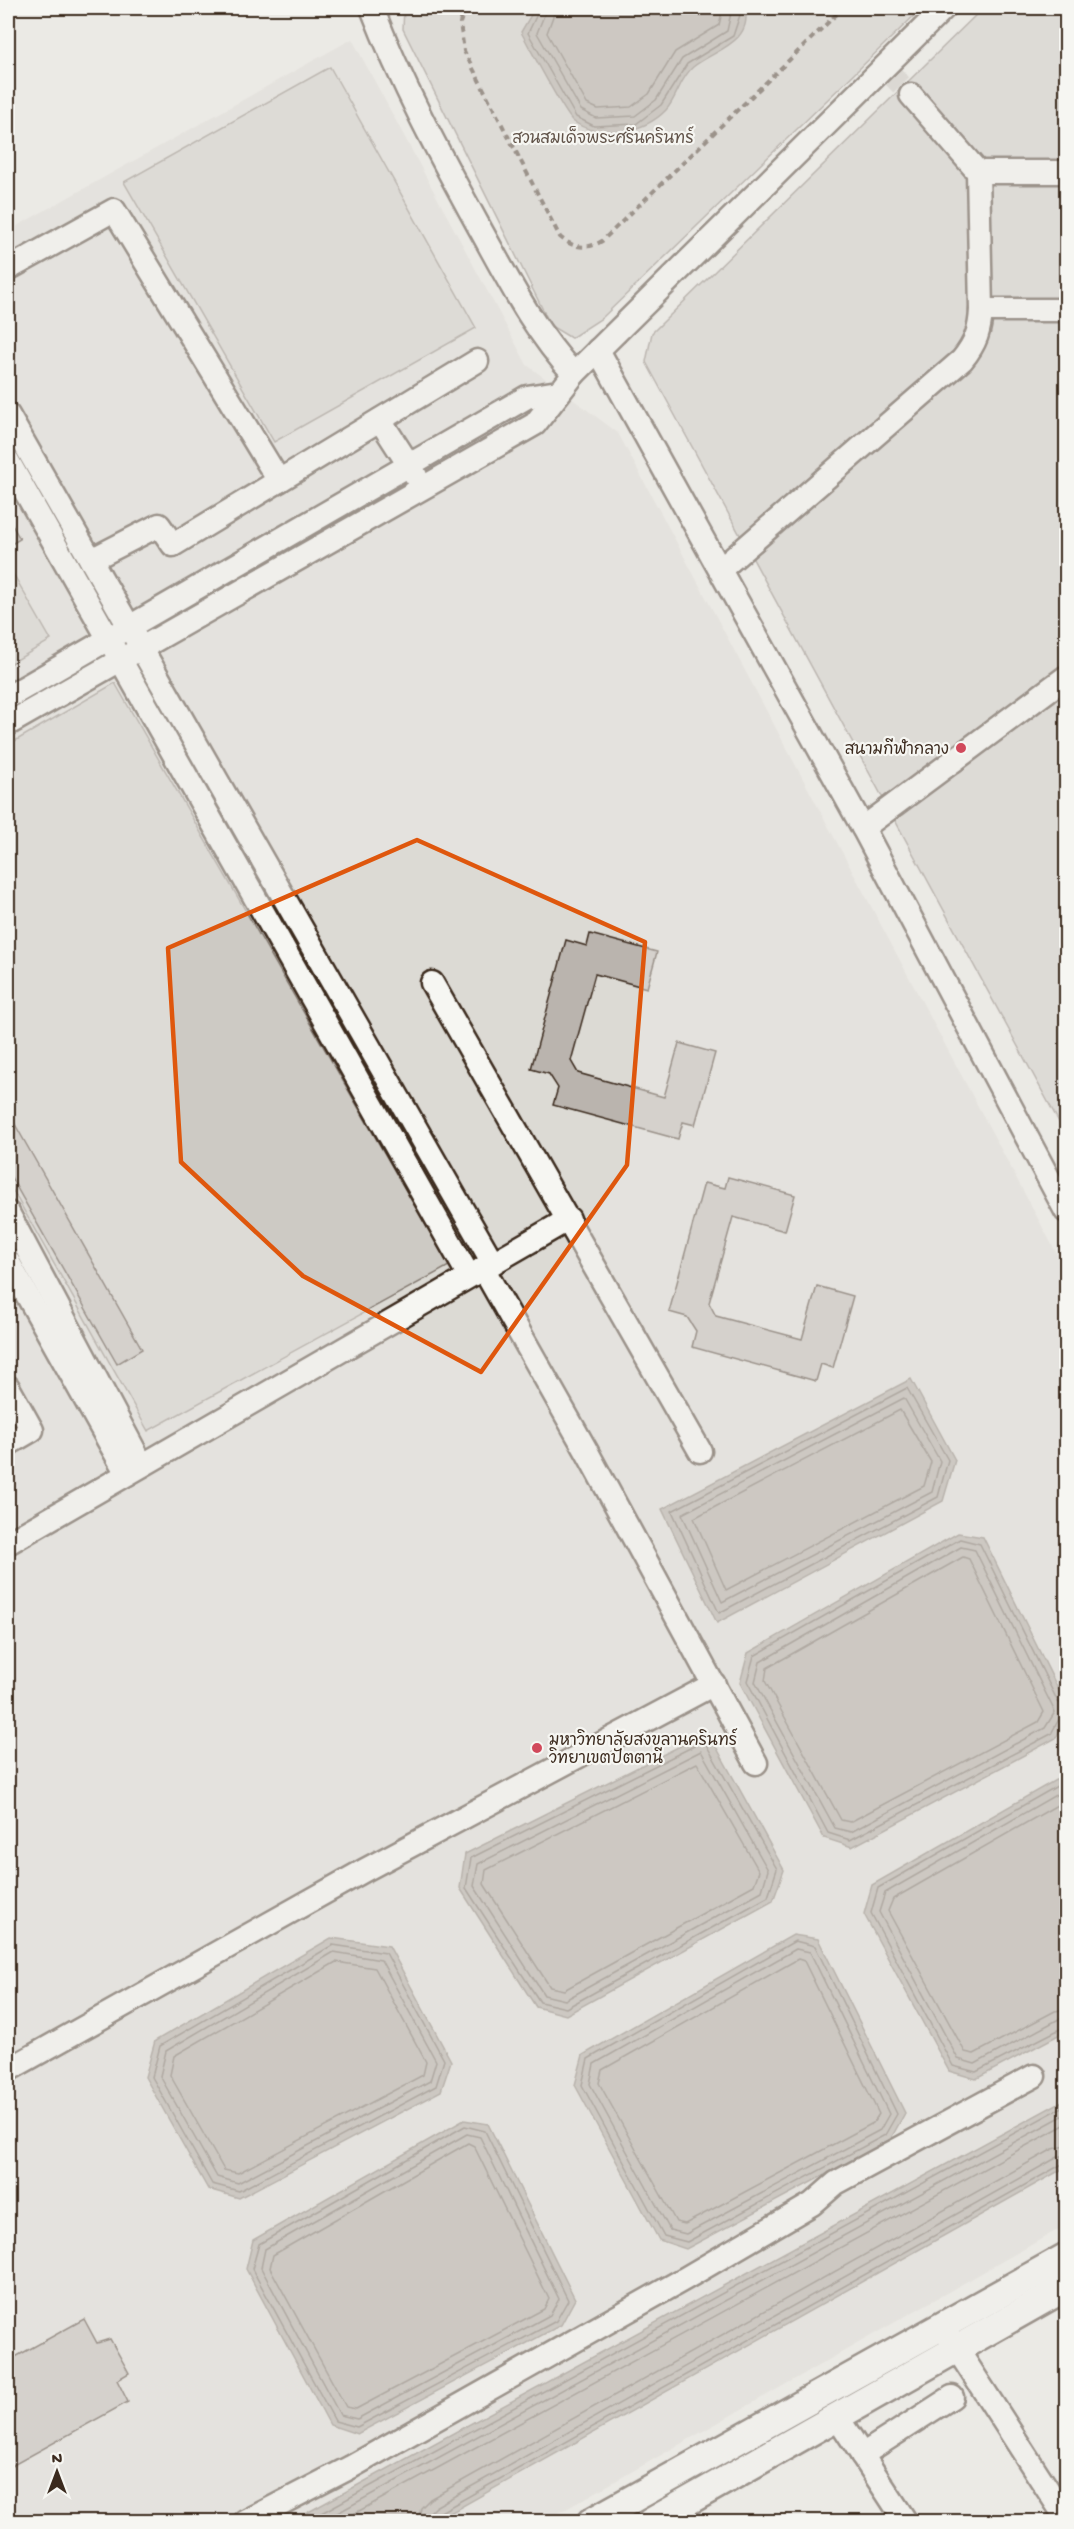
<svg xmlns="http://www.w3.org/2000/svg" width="1074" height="2529" font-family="'Gochi Hand','Playpen Sans Thai',sans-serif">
  <rect width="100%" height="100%" fill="#ebeae5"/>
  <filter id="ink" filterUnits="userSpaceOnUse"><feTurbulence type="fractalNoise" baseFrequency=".0167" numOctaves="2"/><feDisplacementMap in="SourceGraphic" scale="12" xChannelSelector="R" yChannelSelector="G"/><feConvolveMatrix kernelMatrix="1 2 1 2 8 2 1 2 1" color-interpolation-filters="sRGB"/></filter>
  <g filter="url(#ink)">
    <path fill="#dcdad4" d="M352 39 527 365 618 433 1066 1271V2225L545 2521H8V231Z"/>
    <g fill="#cdcac4" stroke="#847a71" stroke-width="1.5">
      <path d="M404 8H922L602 318 571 338 551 326 403 29Z"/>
      <path d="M983 8H1066V1135L646 362 652 333Z"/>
      <path d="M330 67 476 328 274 442 124 182Z"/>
      <path d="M11 570 51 640 8 665V572Z"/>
      <path d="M115 683 449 1266 148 1431 8 1182V745Z"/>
    </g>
    <g fill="#a8a198" stroke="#7c7167" stroke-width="1.5">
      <path d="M535 8H745C753 43 714 50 693 67 680 78 677 98 666 110 644 133 601 140 574 122 565 116 529 46 521 32Z"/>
      <path d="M911 1379 955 1460 943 1501 717 1623 662 1509Z"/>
      <path d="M958 1533 983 1537 1066 1705V1718L1056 1738 852 1847 824 1838 740 1683 748 1653Z"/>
      <path d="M708 1732 784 1870 773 1901 566 2015 536 2007 460 1888 465 1854Z"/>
      <path d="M1066 1774V2031L976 2079 949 2071 864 1914 872 1885Z"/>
      <path d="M793 1935 818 1939 905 2113 890 2140 686 2249 659 2240 575 2085 583 2055Z"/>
      <path d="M331 1938 389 1946 451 2061 441 2091 239 2198 208 2189 145 2077 155 2041Z"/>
      <path d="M1066 2099V2167L436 2521H292Z"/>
      <path d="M464 2120 488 2124 575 2299 561 2325 357 2434 330 2425 246 2269 253 2240Z"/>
    </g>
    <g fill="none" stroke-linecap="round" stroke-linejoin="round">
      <g stroke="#675a4f" stroke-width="1.5">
        <path d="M540 8 528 33 576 117 594 126 636 124 661 105 687 64 733 36 740 15V8"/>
        <path d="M547 8 537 33 581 110 596 118 635 116 656 100 682 59 727 31 732 8"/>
        <path d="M556 8 547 33 587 104 598 109 631 107 649 94 675 52 719 25 723 8"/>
        <path d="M907 1388 948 1460 938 1497 719 1613 672 1511Z"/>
        <path d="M904 1398 940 1461 932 1492 722 1602 682 1514Z"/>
        <path d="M900 1410 931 1462 924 1486 726 1590 694 1518Z"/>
        <path d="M961 1547 975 1550 1055 1712 1045 1728 851 1832 835 1828 755 1682 760 1662Z"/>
        <path d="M963 1557 969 1559 1044 1712 1038 1722 850 1822 841 1820 765 1681 767 1668Z"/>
        <path d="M1066 1706 1058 1702 980 1544 960 1539 754 1656 747 1681 828 1833 850 1840 1051 1734 1059 1719 1066 1716"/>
        <path d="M704 1741 777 1869 768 1897 566 2008 540 2002 466 1888 471 1858Z"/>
        <path d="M701 1751 768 1870 762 1891 565 2000 544 1995 474 1886 478 1864Z"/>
        <path d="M697 1763 759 1871 754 1885 564 1990 550 1987 484 1884 486 1870Z"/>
        <path d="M1066 1781 878 1888 871 1913 953 2066 976 2072 1066 2026"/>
        <path d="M1066 1789 885 1893 879 1912 958 2059 975 2064 1059 2019 1066 2018"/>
        <path d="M1066 1800 893 1899 888 1911 965 2052 974 2054 1055 2011 1066 2009"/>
        <path d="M795 1941 815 1946 897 2114 885 2135 687 2242 664 2236 582 2085 588 2059Z"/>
        <path d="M333 1945 386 1953 444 2060 436 2086 239 2191 212 2184 152 2077 160 2046Z"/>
        <path d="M796 1949 810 1952 889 2114 880 2130 686 2234 670 2230 590 2084 594 2064Z"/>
        <path d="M334 1952 381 1960 436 2061 430 2081 238 2183 217 2177 160 2076 166 2051Z"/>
        <path d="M798 1959 804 1961 879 2114 873 2123 685 2224 676 2222 599 2083 602 2070Z"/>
        <path d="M336 1962 375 1968 426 2062 423 2075 238 2173 224 2170 170 2075 174 2056Z"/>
        <path d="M465 2126 485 2131 568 2300 556 2321 357 2427 335 2421 252 2269 259 2244Z"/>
        <path d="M467 2134 480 2137 559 2299 550 2315 357 2419 340 2415 261 2268 265 2249Z"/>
        <path d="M468 2143 474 2146 549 2299 544 2309 356 2409 346 2407 270 2268 273 2255Z"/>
        <path d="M305 2522 1066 2105"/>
        <path d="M321 2522 1066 2114"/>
        <path d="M339 2522 1066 2124"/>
        <path d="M418 2522 421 2508 430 2499 1053 2149 1066 2146"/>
        <path d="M427 2522 429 2513 435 2507 1058 2157 1066 2155"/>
        <path d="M435 2522 439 2513 1066 2162"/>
      </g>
    </g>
    <g fill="#bab4ae" stroke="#3b2a1e" stroke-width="1.5">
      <path d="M8 518 20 539 8 546Z"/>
      <path d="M590 934 657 952 647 988 595 974 571 1061 578 1073 664 1097 679 1043 715 1053 695 1125 683 1122 678 1139 553 1105 558 1088 549 1074 531 1069 566 940 587 946Z"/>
      <path d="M8 1112 142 1349 117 1364 8 1172Z"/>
      <path d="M728 1177 795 1195 785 1231 733 1217 709 1303 716 1316 802 1339 817 1286 853 1296 833 1368 821 1364 816 1381 692 1347 696 1331 687 1317 669 1312 704 1183 725 1188Z"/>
      <path d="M84 2319 97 2343 110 2339 129 2373 117 2380 128 2402 8 2468V2361Z"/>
    </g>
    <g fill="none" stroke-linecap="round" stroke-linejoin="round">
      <path stroke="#c8c4bd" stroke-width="22" stroke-dasharray="22 11" stroke-linecap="butt" d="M886 69 911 95"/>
      <defs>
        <g id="minor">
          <path d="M372 8C401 83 439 154 478 225 507 277 533 330 574 374"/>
          <path d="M911 95 978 172H1066"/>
          <path d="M8 269 114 210 279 481"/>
          <path d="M981 310H1066"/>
          <path d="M598 350 863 828 1066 1211"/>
          <path d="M8 415 493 1263"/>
          <path d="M380 420 416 476"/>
          <path d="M8 461 469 1276"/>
          <path d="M91 560 159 525 173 545 477 361"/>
          <path d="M721 569 962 360C976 343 980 330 981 310L978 172"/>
          <path d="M8 697 527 397 558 392"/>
          <path d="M8 724 535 424 574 374 944 8"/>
          <path d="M863 828 1066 677"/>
          <path d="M432 983 700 1451"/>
          <path d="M8 1213 142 1465"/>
          <path d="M8 1261 127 1474"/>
          <path d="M483 1268 587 1452 756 1763"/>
          <path d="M8 1387 32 1430 8 1444"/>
          <path d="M8 1543 569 1219"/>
          <path d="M8 2070 365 1870 714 1684"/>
          <path d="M948 2335 1066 2518"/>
          <path d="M838 2418 906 2522"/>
          <path d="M862 2455 952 2397"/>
          <path d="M245 2522 351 2467 686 2278 812 2204 836 2183 1034 2076"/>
        </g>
        <g id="major">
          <path d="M591 2522 1066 2257"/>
          <path d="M651 2522 1066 2287"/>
        </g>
      </defs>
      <use href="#minor" stroke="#3b2a1e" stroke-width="27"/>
      <use href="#major" stroke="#3b2a1e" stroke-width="32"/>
      <path stroke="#3b2a1e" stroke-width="4" stroke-dasharray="6 4.5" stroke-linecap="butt" d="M465 8 460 23 464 51 560 237C573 248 587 250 602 241L843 8"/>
      <use href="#minor" stroke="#f6f6f2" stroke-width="22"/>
      <use href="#major" stroke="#f6f6f2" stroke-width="27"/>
    </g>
  </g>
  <path d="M0 0H1074V2529H0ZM417 840 645 942 627 1165 481 1372 303 1276 181 1162 168 948Z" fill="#ebeae5" fill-opacity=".55" fill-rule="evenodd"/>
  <path fill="none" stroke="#df570d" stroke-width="4.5" stroke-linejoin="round" d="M417 840 645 942 627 1165 481 1372 303 1276 181 1162 168 948Z"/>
  <g fill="#d1495b" stroke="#f6f6f2" stroke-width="2">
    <circle cx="961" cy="748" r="6"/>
    <circle cx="537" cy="1748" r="6"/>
  </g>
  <g text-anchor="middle" stroke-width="4.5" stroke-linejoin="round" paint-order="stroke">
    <g font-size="16" fill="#605248" stroke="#f6f6f2">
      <text x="603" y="143">สวนสมเด็จพระศรีนครินทร์</text>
    </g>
    <g font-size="16" fill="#3b2a1e" stroke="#f6f6f2" text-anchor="end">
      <text x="949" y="754">สนามกีฬากลาง</text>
      <text x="549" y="1745" text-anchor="start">มหาวิทยาลัยสงขลานครินทร์<tspan x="549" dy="18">วิทยาเขตปัตตานี</tspan></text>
    </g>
  </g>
  <rect width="1074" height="2529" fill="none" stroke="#f6f6f2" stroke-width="30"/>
  <rect x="15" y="15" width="1044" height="2499" fill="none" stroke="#3b2a1e" stroke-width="2" filter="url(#ink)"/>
  <g transform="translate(57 2472)" stroke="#f6f6f2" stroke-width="4.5" paint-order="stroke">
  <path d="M0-4.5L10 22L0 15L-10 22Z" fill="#3b2a1e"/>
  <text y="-9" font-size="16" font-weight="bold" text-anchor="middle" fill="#3b2a1e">N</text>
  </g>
</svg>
